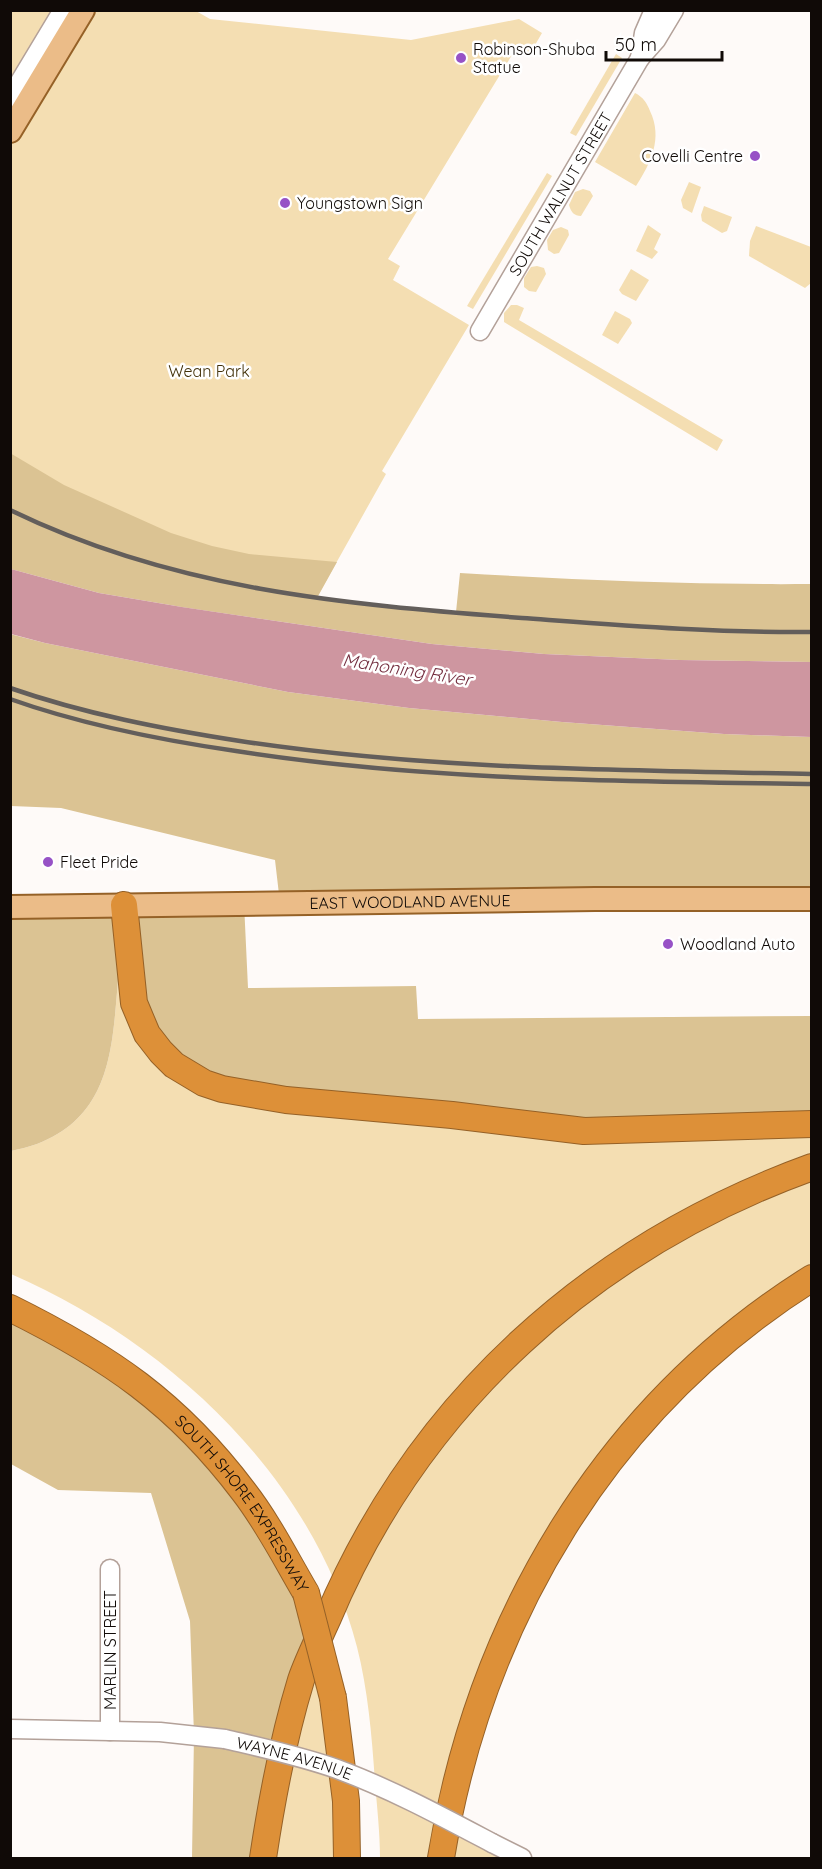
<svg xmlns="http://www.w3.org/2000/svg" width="822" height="1869" font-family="Quicksand,sans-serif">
  <rect width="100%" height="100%" fill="#fefaf8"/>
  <g fill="#f4deb2">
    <path d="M10 11H196L210 19 411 40 519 19 542 33 528 57 515 50 388 259 400 266 393 280 469 325 382 471 386 474 302 624 182 607 11 569Z"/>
    <path d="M616 54 622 58 576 136 570 133Z"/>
    <path d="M635 93C643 97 647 103 650 111 663 138 651 163 636 186L595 162Z"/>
    <path d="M547 173 552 176 473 309 467 306Z"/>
    <path d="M689 182 701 187 692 213 683 208 681 200Z"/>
    <path d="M583 189 590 191 593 196 581 216C574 216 571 212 569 205L575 192Z"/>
    <path d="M704 206 732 217 727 231 722 233 702 221 701 215Z"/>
    <path d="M648 225 661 234 654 249 658 252 652 259 636 251Z"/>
    <path d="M756 226 811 247V283L805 288 749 256 750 241Z"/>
    <path d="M561 227 568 230 569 235 559 253 554 254 548 250 547 240 553 230Z"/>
    <path d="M537 266 544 268 546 274 536 292 529 291 524 287V278L531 267Z"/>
    <path d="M631 269 649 280 636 301 622 294 619 290Z"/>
    <path d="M511 305H517L524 308 519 320 723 440 717 451 504 322V313Z"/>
    <path d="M615 311 630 319 632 323 618 344 602 335Z"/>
    <path d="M122 934 134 1003 811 1124V1278L708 1354 538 1570 449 1820 522 1858H380C380 1833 377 1807 375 1782 372 1737 368 1690 357 1647 313 1476 168 1342 11 1274V1151C19 1149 29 1147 37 1144 102 1119 111 1064 116 1004 118 981 120 957 122 934Z"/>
    <path d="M319 1641 347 1858H263Z"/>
  </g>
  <g fill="#dbc393">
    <path d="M10 453 64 485 171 533 212 546 249 554 337 562 317 598 456 612 460 573C577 580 694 585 811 584V662L680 660 544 654 432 644 182 607 99 593 11 569Z"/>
    <path d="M10 634 45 643 288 692 409 708 562 722 724 734 811 737V899L280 903 275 860 61 808 11 806Z"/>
    <path d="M244 903 248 988 416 986 418 1019 811 1016V1124L681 1129 235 1092 161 1052 122 934C120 957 118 981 116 1004 111 1064 102 1119 37 1144 29 1147 19 1149 11 1151V907Z"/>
    <path d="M10 1308 90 1350 246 1493 319 1641 263 1858H192L194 1735 190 1621 151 1493 58 1490 11 1464Z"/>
  </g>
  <path fill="#ce96a0" d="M11 569 99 593 182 607 432 644 544 654 680 660 811 662V737L724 734 562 722 409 708 288 692 45 643 11 634Z"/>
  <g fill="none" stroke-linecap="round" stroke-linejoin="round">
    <defs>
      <g id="minor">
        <path d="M640 58 644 33 654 10"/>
        <path d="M10 98 63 10"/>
        <path id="s1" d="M480 331 640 58 656 40 674 10"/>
        <path d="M10 1729 160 1732 225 1739"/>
        <path d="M110 1731V1569"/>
        <path d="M492 1843 522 1858"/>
      </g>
      <g id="major">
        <path d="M10 131 83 10"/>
        <path id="s2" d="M10 907 595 899H812"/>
      </g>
      <g id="highway">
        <path d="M124 905 134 1003 147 1034 161 1052 174 1065 204 1083 222 1089 286 1100 452 1115 584 1131 812 1124"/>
        <path id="s3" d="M10 1308C109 1357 177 1403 244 1492 268 1523 286 1559 306 1593"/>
        <path d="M333 1698 346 1801 347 1858"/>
        <path d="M263 1858C272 1798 283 1739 301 1680 308 1660 318 1640 327 1620 418 1403 591 1247 812 1167"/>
        <path d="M441 1858C480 1620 605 1408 812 1278"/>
      </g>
    </defs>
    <use href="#minor" stroke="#b3a199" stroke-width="21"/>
    <use href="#major" stroke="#956127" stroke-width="26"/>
    <use href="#highway" stroke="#956127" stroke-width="28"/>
    <use href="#minor" stroke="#fff" stroke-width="18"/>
    <use href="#major" stroke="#ebbc88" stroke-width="22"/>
    <use href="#highway" stroke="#dd9038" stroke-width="26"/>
    <g stroke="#635e5b" stroke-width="4.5">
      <path d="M10 510C175 590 342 604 522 618 618 625 715 633 812 632"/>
      <path d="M10 688C85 714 163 729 240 741 430 770 621 770 812 774"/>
      <path d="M10 699C83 725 160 740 236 751 427 781 619 781 812 784"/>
    </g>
    <defs>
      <g id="minor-bridge">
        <path id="s4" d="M225 1739C263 1748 300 1756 337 1769 391 1789 441 1816 492 1843"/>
      </g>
      <path id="highway-bridge" d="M306 1593 333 1698"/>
    </defs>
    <use href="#minor-bridge" stroke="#b3a199" stroke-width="21" stroke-linecap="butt"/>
    <use href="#highway-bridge" stroke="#956127" stroke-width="28" stroke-linecap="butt"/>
    <use href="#minor-bridge" stroke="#fff" stroke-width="18"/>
    <use href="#highway-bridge" stroke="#dd9038" stroke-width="26"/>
  </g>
  <g fill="#9752c6" stroke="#fff" stroke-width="2">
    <circle cx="461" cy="58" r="6"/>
    <circle cx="755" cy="156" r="6"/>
    <circle cx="285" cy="203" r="6"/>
    <circle cx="48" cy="862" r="6"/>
    <circle cx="668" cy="944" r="6"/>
  </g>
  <g text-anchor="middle" stroke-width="5" stroke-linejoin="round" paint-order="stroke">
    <g font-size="16" fill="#100a07" stroke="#fff" text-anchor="start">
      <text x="473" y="55">Robinson-Shuba<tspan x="473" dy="18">Statue</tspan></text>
      <text x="743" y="162" text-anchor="end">Covelli Centre</text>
      <text x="297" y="209">Youngstown Sign</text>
      <text x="60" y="868">Fleet Pride</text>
      <text x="680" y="950">Woodland Auto</text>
    </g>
    <g font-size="16" fill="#100a07" stroke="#fff">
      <text dy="6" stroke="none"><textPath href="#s1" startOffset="159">SOUTH WALNUT STREET</textPath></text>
      <text dy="6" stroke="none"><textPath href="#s2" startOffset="400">EAST WOODLAND AVENUE</textPath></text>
      <text dy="6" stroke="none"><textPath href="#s3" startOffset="309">SOUTH SHORE EXPRESSWAY</textPath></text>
      <text transform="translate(110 1650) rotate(-90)" y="6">MARLIN STREET</text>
      <text dy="6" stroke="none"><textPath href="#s4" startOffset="72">WAYNE AVENUE</textPath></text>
    </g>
    <g font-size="16" fill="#43320a" stroke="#fff">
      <text x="209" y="377">Wean Park</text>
    </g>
    <g font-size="18" font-style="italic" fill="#752f40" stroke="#fff">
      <text transform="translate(407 670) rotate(9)" y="6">Mahoning River</text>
    </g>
  </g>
  <rect width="822" height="1869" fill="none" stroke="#100a07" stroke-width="24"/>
  <path d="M606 51v9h116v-9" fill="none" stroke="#100a07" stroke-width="3"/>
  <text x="615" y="51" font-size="18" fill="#100a07" stroke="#ffffff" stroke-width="4.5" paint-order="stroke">50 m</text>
</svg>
